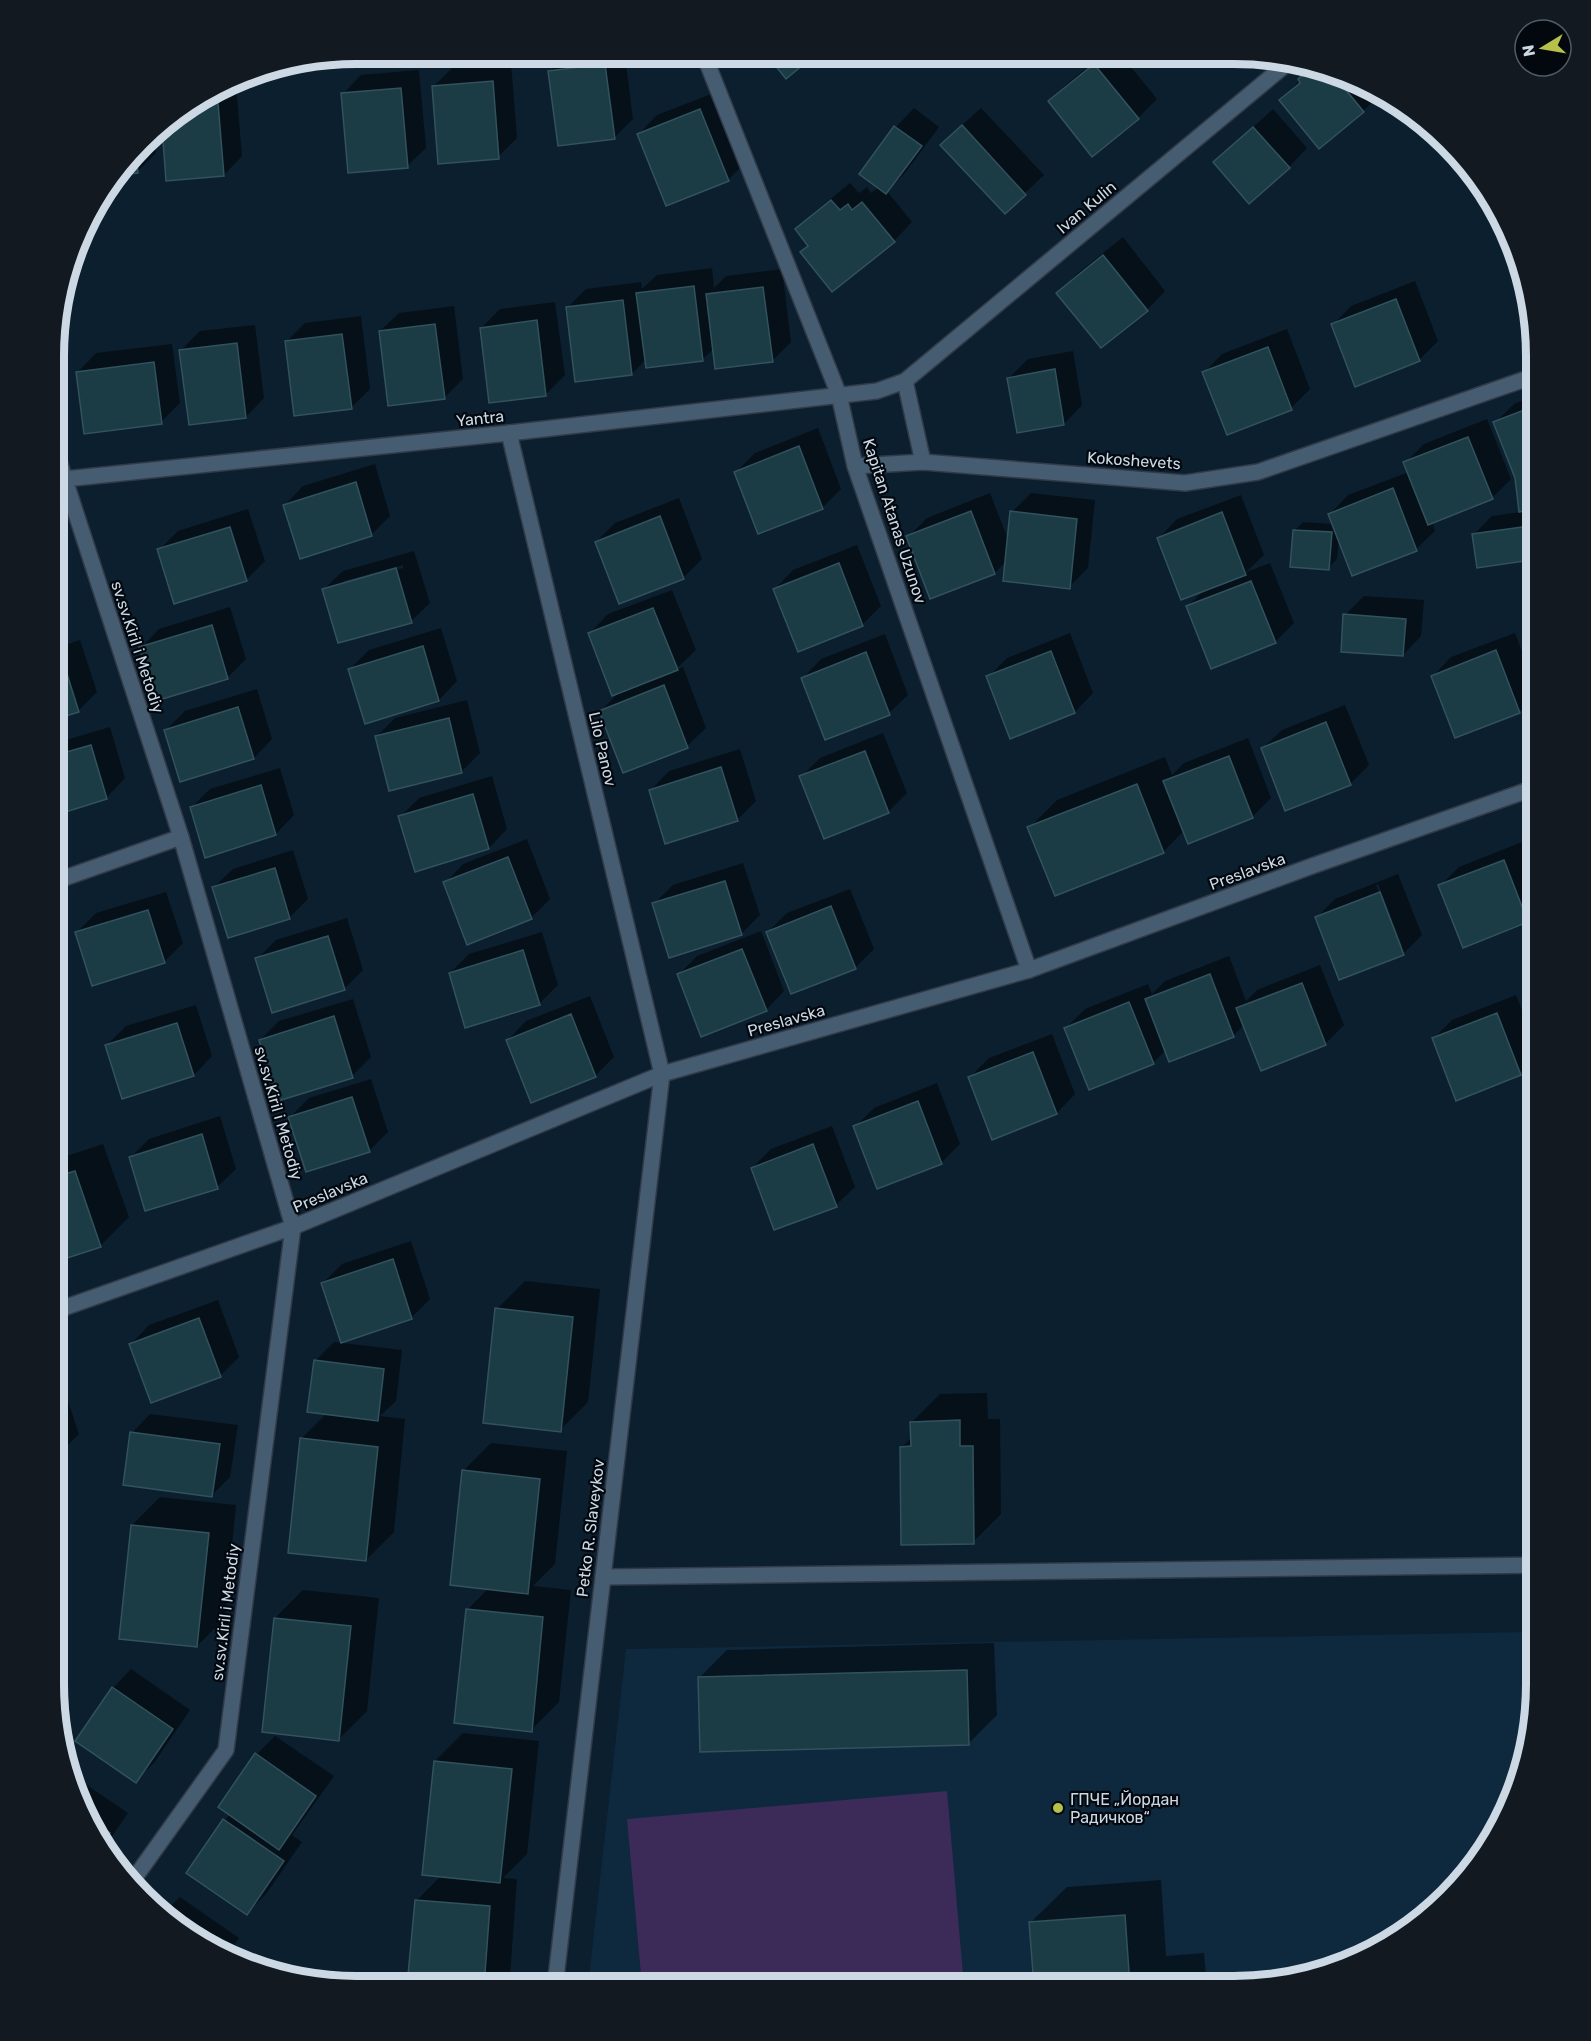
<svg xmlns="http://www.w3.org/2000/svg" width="1591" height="2041" font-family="Rubik,sans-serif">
  <rect width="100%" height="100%" fill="#0b1f2f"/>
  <path fill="#0e283e" d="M1529 1632 1527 1749 1521 1781 1496 1836 1448 1899 1385 1947 1313 1977 1254 1986H588L626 1649Z"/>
  <path fill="#3c2a59" d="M947 1791 964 1986H642L627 1819Z"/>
  <g fill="#0007" fill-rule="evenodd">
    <path d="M566 55H625L633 119 614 138 550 71Z"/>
    <path d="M1101 56H1122L1157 99 1138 118 1050 101 1068 83Z"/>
    <path d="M511 63 517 138 498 157 433 87 452 68Z"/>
    <path d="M1312 67 1350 77 1381 94 1363 111 1281 100Z"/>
    <path d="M419 70 426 148 407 166 343 94 361 75Z"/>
    <path d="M234 85H236L242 156 224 175 167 179 163 126Z"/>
    <path d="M719 91 747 161 728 180 639 134 657 115Z"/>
    <path d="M914 108 939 127 905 173 887 191 912 222 894 241 809 245 797 230 816 211 850 183 859 193 867 187 871 193 879 187 861 173 896 127Z"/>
    <path d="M981 108 1044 175 1005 212 961 126Z"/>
    <path d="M1273 109 1307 148 1289 167 1215 162Z"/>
    <path d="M154 133 156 153 137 172 121 173Z"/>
    <path d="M1123 237 1165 291 1147 310 1058 293 1077 274Z"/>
    <path d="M712 268 714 288 726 276 782 269 791 342 772 361 714 348 702 360 646 359 632 374 567 308 586 289 641 282 642 289 657 275Z"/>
    <path d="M1415 281 1438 341 1419 360 1333 325 1351 306Z"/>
    <path d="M555 302 565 375 546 394 481 328 500 309Z"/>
    <path d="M454 306 463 379 444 398 380 331 399 313Z"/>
    <path d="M361 316 370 389 351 408 286 342 305 323Z"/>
    <path d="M255 325 264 398 246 417 181 350 200 331Z"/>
    <path d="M1287 329 1310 389 1291 408 1204 373 1222 354Z"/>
    <path d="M172 344 180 403 161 422 78 372 96 353Z"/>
    <path d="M1073 351 1082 405 1064 424 1009 378 1028 359Z"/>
    <path d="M1537 395V506L1531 508 1532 510 1537 509V558L1474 534 1492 516 1521 512 1517 478 1495 423 1514 404Z"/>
    <path d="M1487 419 1511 479 1492 498 1432 522 1435 531 1416 549 1339 538 1337 559 1328 568 1294 531 1303 522 1333 524 1330 514 1348 495 1409 472 1405 463 1424 444Z"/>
    <path d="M818 428 841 489 823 507 759 532 736 472 755 453Z"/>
    <path d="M375 464 390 516 371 535 285 505 303 486Z"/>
    <path d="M990 493 1009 542 1012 512 1031 493 1095 500 1088 568 1069 587 1006 561 995 573 931 597 908 537 927 518Z"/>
    <path d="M1241 495 1264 555 1246 572 1270 563 1294 623 1275 642 1188 606 1205 589 1159 538 1177 519Z"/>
    <path d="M679 498 702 559 684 577 620 602 596 542 615 523Z"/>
    <path d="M248 509 265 561 246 580 159 550 178 531Z"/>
    <path d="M857 545 881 606 862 625 775 589 793 570Z"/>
    <path d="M414 551 430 603 411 621 324 589 343 571ZM403 565V568L344 584V581Z"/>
    <path d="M672 590 696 650 675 670 683 667 706 728 687 746 624 771 601 711 621 690 590 633 608 614Z"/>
    <path d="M1364 596 1424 600 1421 636 1403 655 1345 615Z"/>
    <path d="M230 607 246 659 227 678 141 648 159 629Z"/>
    <path d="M441 628 457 681 439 700 350 669 369 650Z"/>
    <path d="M1070 633 1093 693 1075 712 988 677 1007 658Z"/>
    <path d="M1515 633 1537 690V694L1519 712 1433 676 1451 657Z"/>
    <path d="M885 634 908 695 889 713 803 678 821 659Z"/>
    <path d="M80 640 97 692 78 711 56 718V648Z"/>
    <path d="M257 689 272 739 254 758 166 730 185 711Z"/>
    <path d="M467 700 480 753 461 772 376 737 395 718Z"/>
    <path d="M1345 705 1369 765 1350 784 1263 748 1282 730Z"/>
    <path d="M110 727 125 778 107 797 56 813V743Z"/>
    <path d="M883 733 907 793 888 812 801 777 820 758Z"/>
    <path d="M1248 738 1271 798 1252 817 1184 831 1163 852 1029 828 1057 800 1165 757 1172 775 1184 763Z"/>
    <path d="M740 749 756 801 737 820 651 790 669 771Z"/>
    <path d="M280 768 294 815 276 834 191 808 210 789Z"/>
    <path d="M492 776 507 829 489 848 400 817 419 798Z"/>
    <path d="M527 839 550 899 531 918 445 883 463 864Z"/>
    <path d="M1522 842 1537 878V911L1527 921 1440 886 1459 867Z"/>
    <path d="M293 850 308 899 289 918 214 887 233 869Z"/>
    <path d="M743 863 760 915 741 934 654 904 673 885Z"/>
    <path d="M1398 874 1422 935 1403 954 1316 918 1335 899ZM1378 884 1402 946H1399L1376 885Z"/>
    <path d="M850 889 874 949 855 968 768 932 787 913Z"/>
    <path d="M166 892 183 943 164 962 77 932 96 913Z"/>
    <path d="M347 918 363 970 344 989 257 959 276 940Z"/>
    <path d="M761 931 784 991 766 1010 679 974 697 956Z"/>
    <path d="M542 932 558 985 539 1004 450 973 469 954Z"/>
    <path d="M1229 956 1246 1001 1257 990 1320 965 1344 1025 1325 1044 1244 1025 1233 1036 1166 1050 1153 1063 1066 1028 1085 1009 1148 984 1152 994 1165 981Z"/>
    <path d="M55 981 58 991 55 994Z"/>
    <path d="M1516 995 1537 1049V1057L1520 1074 1434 1038 1452 1020Z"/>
    <path d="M590 996 614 1057 595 1076 508 1040 526 1021Z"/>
    <path d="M353 999 371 1057 352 1076 279 1099 260 1040 279 1021Z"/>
    <path d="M196 1005 212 1056 194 1075 107 1045 126 1026Z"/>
    <path d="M1052 1034 1075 1094 1057 1113 993 1138 970 1077 989 1058Z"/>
    <path d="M371 1079 388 1132 369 1151 290 1117 309 1098Z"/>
    <path d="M937 1083 960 1144 941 1163 855 1127 874 1108Z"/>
    <path d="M220 1116 236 1169 217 1187 131 1157 149 1139Z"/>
    <path d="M832 1126 855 1187 836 1205 752 1168 771 1149Z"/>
    <path d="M103 1144 129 1217 101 1245 55 1261V1160Z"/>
    <path d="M411 1241 430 1299 411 1318 323 1283 342 1264Z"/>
    <path d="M525 1281 600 1289 588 1402 560 1430 497 1309Z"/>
    <path d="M218 1300 239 1357 220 1376 131 1344 149 1325Z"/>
    <path d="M334 1342 402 1350 396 1401 380 1416 405 1419 394 1532 366 1560 301 1439 327 1413 315 1361Z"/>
    <path d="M55 1362 79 1434 54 1459Z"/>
    <path d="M987 1393 988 1419H1000L1001 1514 973 1542 902 1447 912 1437V1422L940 1394Z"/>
    <path d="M150 1414 238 1425 230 1477 212 1495 132 1433Z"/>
    <path d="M491 1443 567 1451 555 1564 533 1586 571 1590 559 1702 531 1730 467 1610 489 1588 463 1471Z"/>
    <path d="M160 1497 236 1505 225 1618 197 1646 132 1525Z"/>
    <path d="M303 1590 379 1598 367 1711 339 1739 275 1618Z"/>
    <path d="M994 1643 997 1715 969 1743 699 1678 727 1650Z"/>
    <path d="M131 1669 190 1710 154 1763 135 1781 113 1688Z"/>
    <path d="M463 1733 539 1741 527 1854 503 1878 517 1879 510 1976 500 1986H409L416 1901 442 1875 435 1761Z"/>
    <path d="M275 1736 334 1776 292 1835 302 1842 266 1894 247 1913 188 1872 230 1814 257 1754Z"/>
    <path d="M78 1779 128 1813 104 1848 94 1835 73 1784Z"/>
    <path d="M1161 1880 1166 1956 1204 1953 1207 1986H1035L1030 1923 1067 1887Z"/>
    <path d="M180 1897 239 1938 227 1955 189 1936 162 1914Z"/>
  </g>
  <g fill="#1b3c45" stroke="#32525d" stroke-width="1.5">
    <path d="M767 55H815L786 79Z"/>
    <path d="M605 64 615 139 558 146 548 71Z"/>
    <path d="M1094 64 1139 119 1092 157 1048 101Z"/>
    <path d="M1313 67 1331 72 1364 112 1319 149 1279 100 1300 83 1298 79Z"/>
    <path d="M493 81 499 159 438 164 432 86Z"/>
    <path d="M401 88 408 168 348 173 341 93Z"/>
    <path d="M218 103 224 176 166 181 162 127 200 104Z"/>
    <path d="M700 109 729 181 666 206 637 134Z"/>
    <path d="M962 125 1026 195 1005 214 940 145Z"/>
    <path d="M894 126 922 146 886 194 859 174Z"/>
    <path d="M1253 127 1290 168 1249 204 1213 162Z"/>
    <path d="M136 155 138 173 120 175Z"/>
    <path d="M831 200 840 210 848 204 852 210 862 202 895 242 832 292 800 252 808 246 795 229Z"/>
    <path d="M1103 255 1148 311 1101 348 1056 293Z"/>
    <path d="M694 286 703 361 646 368 636 293Z"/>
    <path d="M763 287 773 362 715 369 706 294Z"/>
    <path d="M1396 299 1420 361 1355 387 1331 324Z"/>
    <path d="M623 300 632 375 575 382 566 307Z"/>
    <path d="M537 320 546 396 489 403 480 328Z"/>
    <path d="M435 324 445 399 388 406 379 331Z"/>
    <path d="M342 334 352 409 294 416 285 341Z"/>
    <path d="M237 343 246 418 189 425 179 350Z"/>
    <path d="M1268 347 1292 410 1227 435 1202 372Z"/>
    <path d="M154 362 162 424 84 434 76 372Z"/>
    <path d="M1055 369 1064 425 1017 433 1007 378Z"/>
    <path d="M1537 405V508L1519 512 1515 478 1493 422Z"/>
    <path d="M1468 437 1493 499 1428 525 1403 462Z"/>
    <path d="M799 446 823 509 758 534 734 472Z"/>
    <path d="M356 482 372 536 300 559 283 505Z"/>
    <path d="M1393 488 1417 551 1352 576 1328 514Z"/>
    <path d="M971 511 995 574 930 599 906 536Z"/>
    <path d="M1010 511 1077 519 1070 589 1003 581Z"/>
    <path d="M1222 512 1246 575 1181 600 1157 538Z"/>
    <path d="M660 516 684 579 619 604 595 542Z"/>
    <path d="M1537 525V559L1477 568 1472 534Z"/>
    <path d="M230 527 247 581 174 604 157 549Z"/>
    <path d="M1293 530 1332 532 1329 570 1290 567Z"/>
    <path d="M839 563 863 626 798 652 773 589Z"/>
    <path d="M396 568 412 623 338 643 322 589Z"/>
    <path d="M1251 581 1276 643 1211 669 1186 606Z"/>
    <path d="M653 608 678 670 612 696 588 633Z"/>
    <path d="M1343 614 1406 619 1403 656 1341 652Z"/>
    <path d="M212 625 228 679 156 701 139 647Z"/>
    <path d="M1537 635V663L1527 638Z"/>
    <path d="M423 646 439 701 365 724 348 669Z"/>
    <path d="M1496 650 1520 713 1455 738 1431 676Z"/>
    <path d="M1051 651 1075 713 1010 739 986 676Z"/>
    <path d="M866 652 890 715 825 740 801 678Z"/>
    <path d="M62 658 79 712 56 719V660Z"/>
    <path d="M664 685 688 748 623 773 599 711Z"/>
    <path d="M238 707 254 759 180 782 164 730Z"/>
    <path d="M449 718 462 773 389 791 375 736Z"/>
    <path d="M1326 722 1351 785 1285 811 1261 748Z"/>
    <path d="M91 745 107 799 56 815V755Z"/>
    <path d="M865 751 889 813 824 839 799 776Z"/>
    <path d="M1229 756 1253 818 1188 844 1163 781Z"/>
    <path d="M721 767 738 821 665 844 649 790Z"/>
    <path d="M1137 784 1164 853 1055 896 1027 827Z"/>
    <path d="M261 785 276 835 205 858 190 807Z"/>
    <path d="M473 794 489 849 415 872 398 816Z"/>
    <path d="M508 857 532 919 467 945 443 882Z"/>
    <path d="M1504 860 1528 922 1463 948 1438 885Z"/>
    <path d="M275 868 290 919 228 938 212 887Z"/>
    <path d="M725 881 742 935 669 958 652 903Z"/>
    <path d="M1380 892 1404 955 1339 980 1315 917Z"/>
    <path d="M831 906 856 969 791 994 766 932Z"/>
    <path d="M148 910 165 963 92 986 75 932Z"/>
    <path d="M328 936 345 990 272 1013 255 958Z"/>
    <path d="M742 949 767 1011 701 1037 677 974Z"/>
    <path d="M523 950 540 1005 465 1028 449 973Z"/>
    <path d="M1210 974 1234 1037 1169 1062 1145 999Z"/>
    <path d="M1302 983 1326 1045 1261 1071 1236 1008Z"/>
    <path d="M1129 1002 1154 1064 1089 1090 1064 1028Z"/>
    <path d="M1497 1013 1521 1075 1456 1101 1432 1038Z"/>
    <path d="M571 1014 596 1077 531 1103 506 1040Z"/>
    <path d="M334 1016 353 1078 278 1101 259 1040Z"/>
    <path d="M177 1023 194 1076 122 1099 105 1045Z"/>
    <path d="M1033 1052 1057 1114 992 1140 968 1077Z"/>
    <path d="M352 1097 370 1152 306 1172 288 1117Z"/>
    <path d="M918 1101 942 1164 877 1189 853 1126Z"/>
    <path d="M202 1134 218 1189 145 1211 129 1157Z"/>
    <path d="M813 1144 837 1207 774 1230 751 1168Z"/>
    <path d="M75 1171 101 1247 55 1262V1177Z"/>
    <path d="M393 1259 412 1319 341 1343 321 1283Z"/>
    <path d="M495 1308 573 1317 561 1432 483 1423Z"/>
    <path d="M199 1318 221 1377 151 1403 129 1344Z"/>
    <path d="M314 1360 384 1369 378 1421 307 1412Z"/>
    <path d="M960 1420V1446H973L974 1544 901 1545 900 1447 911 1446 910 1422Z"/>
    <path d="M130 1432 220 1444 212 1497 123 1485Z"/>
    <path d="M300 1438 378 1447 366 1561 288 1553Z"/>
    <path d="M462 1470 540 1479 528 1594 450 1585Z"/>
    <path d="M131 1525 209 1533 197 1647 119 1639Z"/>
    <path d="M466 1609 543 1617 532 1732 454 1723Z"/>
    <path d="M274 1618 351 1626 339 1741 262 1732Z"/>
    <path d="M967 1670 969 1745 700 1752 698 1677Z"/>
    <path d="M112 1687 173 1729 136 1783 75 1741Z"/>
    <path d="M255 1753 316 1796 279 1850 218 1807Z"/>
    <path d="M434 1761 512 1769 500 1883 422 1875Z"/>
    <path d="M87 1816 110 1833 102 1845 94 1835Z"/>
    <path d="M223 1819 284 1861 247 1915 186 1873Z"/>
    <path d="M415 1900 490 1906 484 1986H407Z"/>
    <path d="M1125 1915 1130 1986H1034L1029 1922Z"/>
  </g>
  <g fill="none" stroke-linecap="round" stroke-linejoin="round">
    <defs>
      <g id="minor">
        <path d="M704 55 839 395 855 466 1029 970"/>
        <path d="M905 381 923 462"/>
        <path d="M509 433 662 1074 555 1986"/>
        <path d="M56 452 181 837 293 1227 226 1750 131 1883"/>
        <path d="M855 466 923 462 1185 483 1258 472 1537 375"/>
        <path d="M56 482 65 479 509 433 877 391 905 381 1290 61"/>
        <path d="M56 881 181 837"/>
        <path d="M55 1311 293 1227 662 1074 1029 970 1312 866 1537 787"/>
        <path d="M603 1577 1536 1565"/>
      </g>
    </defs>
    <use href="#minor" stroke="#313a48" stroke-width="18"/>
    <use href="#minor" stroke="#465c70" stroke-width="15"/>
  </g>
  <circle fill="#b6c149" stroke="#03080f" stroke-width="2" cx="1058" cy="1808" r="6"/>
  <g text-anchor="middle" stroke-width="4.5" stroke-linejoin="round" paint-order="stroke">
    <g font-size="16" fill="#ccd9e4" stroke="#03080f">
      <text transform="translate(1086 207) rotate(-40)" y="6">Ivan Kulin</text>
      <text transform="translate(480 418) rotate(-6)" y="6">Yantra</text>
      <text transform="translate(1134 460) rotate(4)" y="6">Kokoshevets</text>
      <text transform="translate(895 521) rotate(72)" y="6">Kapitan Atanas Uzunov</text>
      <text transform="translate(138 647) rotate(72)" y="6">sv.sv.Kiril i Metodiy</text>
      <text transform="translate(603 749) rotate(77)" y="6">Lilo Panov</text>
      <text transform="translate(1247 871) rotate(-20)" y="6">Preslavska</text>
      <text transform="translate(786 1020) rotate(-16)" y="6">Preslavska</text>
      <text transform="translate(279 1113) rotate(74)" y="6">sv.sv.Kiril i Metodiy</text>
      <text transform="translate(330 1192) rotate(-23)" y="6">Preslavska</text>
      <text transform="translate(590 1528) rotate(-83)" y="6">Petko R. Slaveykov</text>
      <text transform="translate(225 1612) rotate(-83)" y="6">sv.sv.Kiril i Metodiy</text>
    </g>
    <g font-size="16" fill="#ccd9e4" stroke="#03080f" text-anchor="start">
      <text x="1070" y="1805">ГПЧЕ „Йордан<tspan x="1070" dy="18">Радичков“</tspan></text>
    </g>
  </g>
  <path d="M0 0H1591V2041H0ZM356 64H1234A292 292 0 0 1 1526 356V1684A292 292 0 0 1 1234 1976H356A292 292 0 0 1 64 1684V356A292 292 0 0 1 356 64Z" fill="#131920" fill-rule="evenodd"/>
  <path fill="none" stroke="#ccd9e4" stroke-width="8" d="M356 64H1234A292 292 0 0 1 1526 356V1684A292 292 0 0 1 1234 1976H356A292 292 0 0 1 64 1684V356A292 292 0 0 1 356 64Z"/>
  <g transform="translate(1543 48) rotate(259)"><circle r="28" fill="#03080f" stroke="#535c64" stroke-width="1.5"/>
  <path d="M0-4.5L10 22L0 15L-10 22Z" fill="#b6c149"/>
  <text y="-9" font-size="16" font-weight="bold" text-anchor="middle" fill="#ccd9e4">N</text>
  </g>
</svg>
